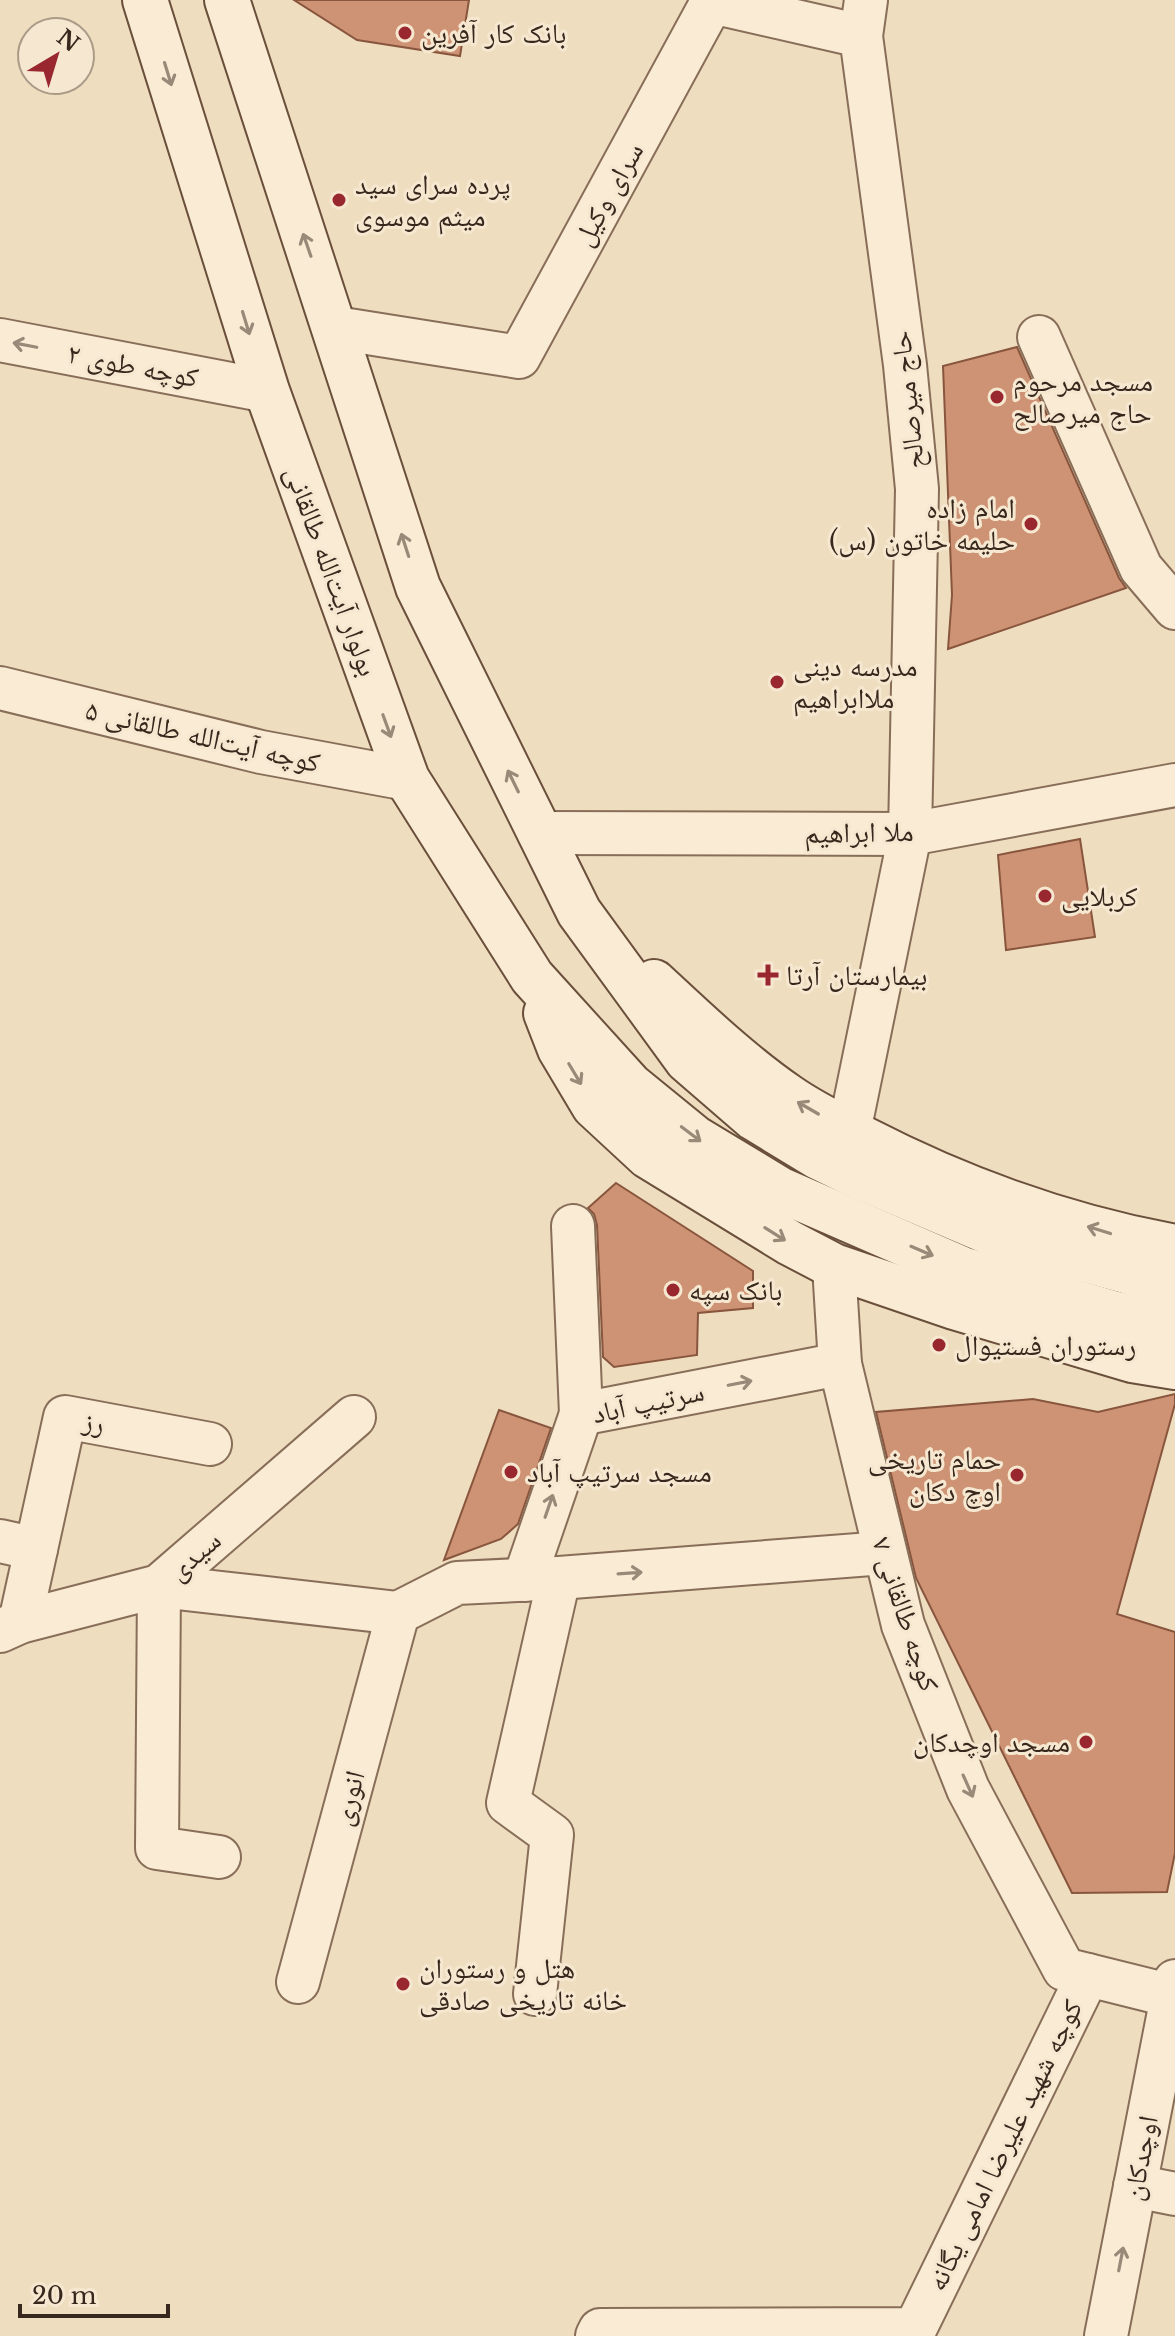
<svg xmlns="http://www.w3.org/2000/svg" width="1175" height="2336" font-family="'Libre Baskerville','Noto Naskh Arabic',serif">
  <rect width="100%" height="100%" fill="#efddc0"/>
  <g fill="#ce9375" stroke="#88553d" stroke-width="2">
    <path d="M294 0H469L460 56 357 40Z"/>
    <path d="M1017 347 1119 578 1126 588 948 649 952 595 943 366Z"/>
    <path d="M1080 839 1095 937 1006 950 998 855Z"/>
    <path d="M616 1183 753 1271V1308L698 1313 697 1355 614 1367 603 1357 597 1225 594 1214 588 1208Z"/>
    <path d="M1175 1394V1404L1117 1614 1175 1632V1853L1167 1892 1072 1893 916 1578 876 1412 1033 1399 1098 1412Z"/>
    <path d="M499 1410 551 1428 518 1524 501 1539 444 1560Z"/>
  </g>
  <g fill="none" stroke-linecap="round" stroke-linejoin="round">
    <defs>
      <g id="minor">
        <path d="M336 328 519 357 712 2 861 36"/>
        <path d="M1039 337 1141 568 1175 608"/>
        <path d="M0 340 267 391"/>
        <path d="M0 688 261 752 407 779"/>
        <path d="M539 833 910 834 1175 785"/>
        <path d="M849 1132 910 834 917 489 905 365 861 36 866 0"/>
        <path d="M573 1226 581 1414"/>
        <path d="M834 1266 840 1364 903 1625 968 1789 1064 1969 1172 1996"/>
        <path d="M0 1541 36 1549"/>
        <path d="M524 1580 581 1414 840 1364"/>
        <path d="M159 1586 398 1613 457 1583 559 1578 884 1553"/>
        <path d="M159 1586 157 1848 219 1857"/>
        <path d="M20 1622 65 1417 210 1444"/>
        <path d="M0 1631 20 1622 159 1586 354 1417"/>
        <path d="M298 1982 398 1613"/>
        <path d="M535 1994 552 1835 508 1803 559 1578"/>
        <path d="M1135 2186 1175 2194"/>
        <path d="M597 2336 600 2330 915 2329 1088 1975"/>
        <path d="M1106 2336 1175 1981"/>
      </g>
      <g id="secondary">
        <path d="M145 0 267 391 407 779 532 977 630 1085 695 1138 781 1190 962 1269 1116 1314 1175 1324"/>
        <path d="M227 0 418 587 579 912 687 1060 754 1118 818 1157 853 1174 996 1235 1133 1273 1175 1281"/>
        <path d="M654 982C697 1022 741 1064 789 1097 812 1113 839 1126 864 1139 961 1189 1067 1227 1175 1247"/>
        <path d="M546 1013 560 1049 594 1106 648 1156 790 1243 834 1266 954 1307 1132 1360 1175 1367"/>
      </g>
    </defs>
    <use href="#minor" stroke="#886e58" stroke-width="46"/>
    <use href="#secondary" stroke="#6a4f3b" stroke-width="48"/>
    <use href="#minor" stroke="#f9ebd4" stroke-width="42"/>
    <use href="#secondary" stroke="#f9ebd4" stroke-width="44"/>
  </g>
  <defs><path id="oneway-shaft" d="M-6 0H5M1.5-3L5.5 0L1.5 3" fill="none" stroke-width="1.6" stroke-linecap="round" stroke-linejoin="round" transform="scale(2)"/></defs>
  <g stroke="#988978">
    <use href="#oneway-shaft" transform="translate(168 74) rotate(73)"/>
    <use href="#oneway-shaft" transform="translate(307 245) rotate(-109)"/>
    <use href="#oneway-shaft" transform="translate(246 323) rotate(73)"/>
    <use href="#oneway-shaft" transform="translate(25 345) rotate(-169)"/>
    <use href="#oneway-shaft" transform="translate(405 545) rotate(-108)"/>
    <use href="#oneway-shaft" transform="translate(387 726) rotate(70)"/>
    <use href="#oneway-shaft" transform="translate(513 781) rotate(-116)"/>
    <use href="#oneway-shaft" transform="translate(575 1074) rotate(59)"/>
    <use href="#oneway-shaft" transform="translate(808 1108) rotate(-150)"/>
    <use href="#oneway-shaft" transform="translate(691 1134) rotate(37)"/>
    <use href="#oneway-shaft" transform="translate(1099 1230) rotate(-163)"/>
    <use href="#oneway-shaft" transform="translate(775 1234) rotate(32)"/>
    <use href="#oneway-shaft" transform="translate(922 1251) rotate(23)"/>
    <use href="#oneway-shaft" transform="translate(740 1383) rotate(-11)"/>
    <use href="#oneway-shaft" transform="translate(549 1506) rotate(-71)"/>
    <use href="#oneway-shaft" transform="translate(630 1573) rotate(-4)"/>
    <use href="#oneway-shaft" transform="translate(968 1786) rotate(66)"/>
    <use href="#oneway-shaft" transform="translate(1121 2259) rotate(-79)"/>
  </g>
  <g fill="#982730" stroke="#f6e8d0" stroke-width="3">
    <circle cx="405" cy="33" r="8"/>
    <circle cx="339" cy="200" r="8"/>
    <circle cx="997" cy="397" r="8"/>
    <circle cx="1031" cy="524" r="8"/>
    <circle cx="777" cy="682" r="8"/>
    <circle cx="1045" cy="896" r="8"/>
    <path d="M764 963h8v8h8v8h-8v8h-8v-8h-8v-8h8z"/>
    <circle cx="673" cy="1290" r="8"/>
    <circle cx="939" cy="1345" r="8"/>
    <circle cx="511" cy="1472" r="8"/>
    <circle cx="1017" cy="1475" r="8"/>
    <circle cx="1086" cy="1742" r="8"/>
    <circle cx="403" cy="1984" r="8"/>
  </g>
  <g text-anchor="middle" stroke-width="6" stroke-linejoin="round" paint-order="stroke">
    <g font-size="28" fill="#37271d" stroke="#f6e8d0" text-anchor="start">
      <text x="421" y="43">بانک کار آفرین</text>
      <text x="355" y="194">پرده سرای سید<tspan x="355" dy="32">میثم موسوی</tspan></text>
      <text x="1013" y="391">مسجد مرحوم<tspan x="1013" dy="32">حاج میرصالح</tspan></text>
      <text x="1015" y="518" text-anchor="end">امام زاده<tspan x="1015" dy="32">حلیمه خاتون (س)</tspan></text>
      <text x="793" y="676">مدرسه دینی<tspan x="793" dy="32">ملاابراهیم</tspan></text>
      <text x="1061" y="906">کربلایی</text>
      <text x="786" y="985">بیمارستان آرتا</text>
      <text x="689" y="1300">بانک سپه</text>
      <text x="955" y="1355">رستوران فستیوال</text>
      <text x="1001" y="1469" text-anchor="end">حمام تاریخی<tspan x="1001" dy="32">اوچ دکان</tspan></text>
      <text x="527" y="1482">مسجد سرتیپ آباد</text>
      <text x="1070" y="1752" text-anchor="end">مسجد اوچدکان</text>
      <text x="419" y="1978">هتل و رستوران<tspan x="419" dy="32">خانه تاریخی صادقی</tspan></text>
    </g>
    <g font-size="28" fill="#37271d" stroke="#f6e8d0">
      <text transform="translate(608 194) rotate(-61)" y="10">سرای وکیل</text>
      <text transform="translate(133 365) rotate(11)" y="10">کوچه طوی ۲</text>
      <text transform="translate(907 400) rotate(-96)" y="10">حاج میرصالح</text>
      <text transform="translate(332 571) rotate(70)" y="10">بولوار آیت‌الله طالقانی</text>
      <text transform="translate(203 736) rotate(13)" y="10">کوچه آیت‌الله طالقانی ۵</text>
      <text transform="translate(859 832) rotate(-1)" y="10">ملا ابراهیم</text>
      <text transform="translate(648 1402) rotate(-12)" y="10">سرتیپ آباد</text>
      <text transform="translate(94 1422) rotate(11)" y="10">رز</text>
      <text transform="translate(194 1555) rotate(-41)" y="10">سیدی</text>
      <text transform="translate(906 1614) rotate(72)" y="10">کوچه طالقانی ۷</text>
      <text transform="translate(348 1798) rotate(-75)" y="10">انوری</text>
      <text transform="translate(1004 2145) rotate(-64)" y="10">کوچه شهید علیرضا امامی یگانه</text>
      <text transform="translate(1140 2158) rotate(-79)" y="10">اوچدکان</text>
    </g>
  </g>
  <g transform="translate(56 56) rotate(38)"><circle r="38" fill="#f6e8d0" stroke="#aa9b88" stroke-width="2"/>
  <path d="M0-6L14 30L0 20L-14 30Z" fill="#982730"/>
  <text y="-12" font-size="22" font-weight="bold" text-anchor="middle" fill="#37271d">N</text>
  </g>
  <path d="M20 2304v12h148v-12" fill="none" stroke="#37271d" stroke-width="4"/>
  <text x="32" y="2304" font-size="24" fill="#37271d" stroke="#f6e8d0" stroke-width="6" paint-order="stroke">20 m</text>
</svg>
